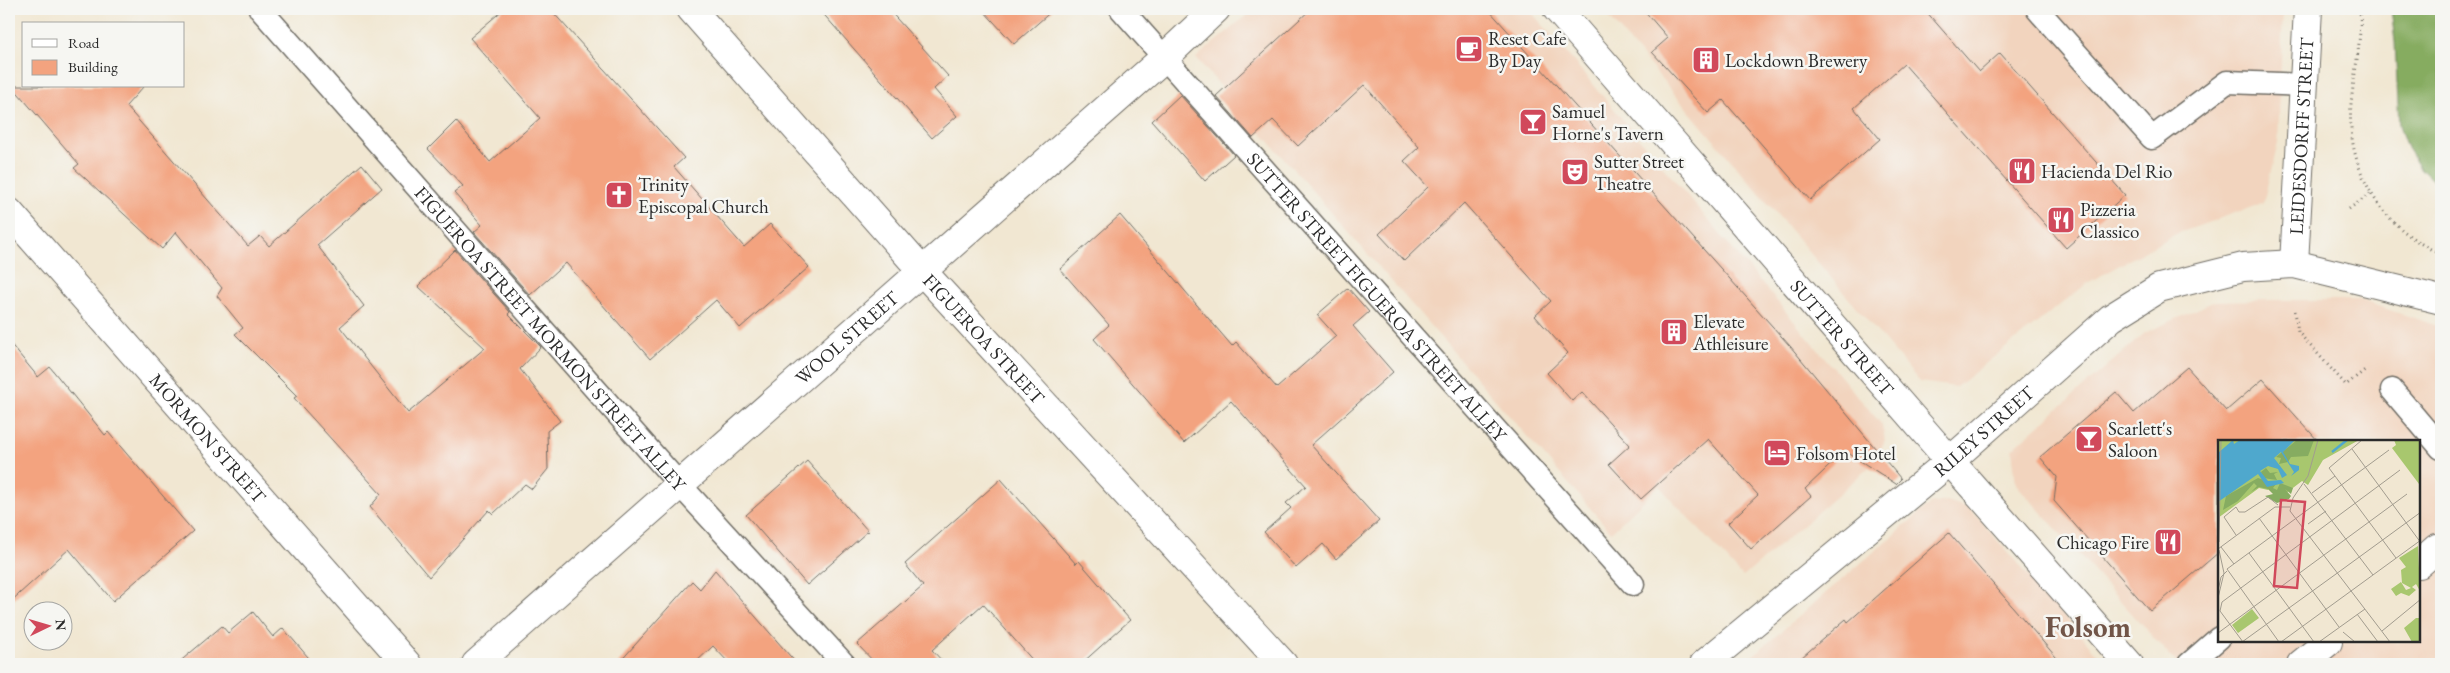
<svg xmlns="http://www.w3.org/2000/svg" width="2450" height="673" font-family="'EB Garamond',serif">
  <rect width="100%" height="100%" fill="#f6f6f2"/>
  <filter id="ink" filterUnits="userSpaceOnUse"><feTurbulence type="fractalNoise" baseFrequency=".02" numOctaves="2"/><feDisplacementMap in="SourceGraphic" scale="10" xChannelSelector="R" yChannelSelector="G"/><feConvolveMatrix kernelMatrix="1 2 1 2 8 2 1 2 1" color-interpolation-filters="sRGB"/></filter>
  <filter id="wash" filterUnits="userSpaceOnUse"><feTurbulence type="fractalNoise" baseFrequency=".0096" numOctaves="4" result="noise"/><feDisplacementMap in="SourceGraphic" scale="20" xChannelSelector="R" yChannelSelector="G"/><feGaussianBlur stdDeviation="1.12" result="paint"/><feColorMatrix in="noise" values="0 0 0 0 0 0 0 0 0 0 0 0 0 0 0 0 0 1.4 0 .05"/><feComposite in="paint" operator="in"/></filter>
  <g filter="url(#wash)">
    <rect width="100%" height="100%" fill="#f1e7d2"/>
    <g fill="#f2d4be" fill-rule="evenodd">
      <path d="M1254 9H1529L1882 425 1885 440 1874 463 1743 577 1659 486 1611 532 1196 58Z"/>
      <path d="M1602 9H2283L2278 143 2263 203 2176 234 2089 282 1956 387 1920 382Z"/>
      <path d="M2272 300H2359L2441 327V664H2177L2016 484 2012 449 2145 333 2215 301ZM2219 442H2419V642H2219Z"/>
      <path d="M1947 501 1969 508 2106 664H1743L1930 504Z"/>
    </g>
    <path fill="#86ac61" stroke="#586c46" d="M2391 9H2441V189L2420 168 2407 148 2399 125 2395 42Z"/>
    <g id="blocks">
      <g fill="#f3a37f">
        <path d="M504 9H550L684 158 674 167 744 247 770 224 809 267 740 328 716 300 650 359 566 263 530 295 474 232 482 225 454 193 463 186 428 149 456 121 490 162 540 118 470 38Z"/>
        <path d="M819 9H888L948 76 934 89 957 116 932 138Z"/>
        <path d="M982 9H1054L1014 44Z"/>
        <path d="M1311 9H1488L1790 346 1901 479 1896 484 1845 451 1805 489 1811 496 1751 549 1728 523 1758 495 1708 439 1641 499 1609 464 1630 445 1582 392 1572 401 1547 373 1568 353 1535 316 1551 301 1464 203 1404 261 1379 234 1428 187 1404 161 1419 147 1364 85 1298 146 1273 120 1253 138 1216 96Z"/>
        <path d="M1643 9H1924L1979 72 2000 53 2125 195 2066 248 1904 64 1854 108 1880 139 1810 200 1723 100 1708 113 1652 52 1668 38Z"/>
        <path d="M12 86H144L126 106 248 246 260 236 269 246 362 164 382 188 317 245 364 306 340 327 408 413 485 348 418 286 455 250 510 312 508 314 541 347 520 369 560 421 547 431 548 469 532 489 525 484 493 514 489 510 429 577 370 507 381 494 294 398 297 396 235 334 243 328 217 296 222 288 176 232 162 249 74 168 79 164Z"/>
        <path d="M1180 95 1234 155 1205 181 1152 121Z"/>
        <path d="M1120 215 1232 346 1236 342 1277 388 1336 336 1317 315 1348 288 1369 312 1353 326 1393 372 1311 445 1379 521 1336 559 1323 544 1296 568 1264 532 1291 508 1286 503 1306 486 1231 401 1184 443 1094 339 1109 325 1060 269Z"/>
        <path d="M9 342 38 377 50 367 105 435 108 432 193 531 113 601 69 549 9 603Z"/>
        <path d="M2187 367 2226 411 2263 379 2319 442H2219V552L2150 611 2054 501 2057 477 2040 457 2116 392 2134 413Z"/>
        <path d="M807 461 868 531 807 585 746 515Z"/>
        <path d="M1001 479 1076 564 1079 561 1130 620 1081 664H1036L983 604 932 650 945 664H876L857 644 923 586 905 564Z"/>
        <path d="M1949 533 2062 664H1794L1846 619 1848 622Z"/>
        <path d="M715 570 797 664H730L713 646 694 664H618L692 581 700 589Z"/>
        <path d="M253 612 273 637 283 628 314 664H177L222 626 228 633Z"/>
      </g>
    </g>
  </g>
  <g filter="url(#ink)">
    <use href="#blocks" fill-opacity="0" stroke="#706d65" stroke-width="1"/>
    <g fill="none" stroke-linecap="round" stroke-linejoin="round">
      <defs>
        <g id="lane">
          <path id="s1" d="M260 9 680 485 844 664"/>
          <path id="s2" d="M1121 9 1633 584"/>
          <path d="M2037 9 2152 138 2227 82 2304 85"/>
          <path d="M2392 390 2441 448"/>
          <path d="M2189 664 2219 638"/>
        </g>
        <g id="street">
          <path id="s3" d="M691 9 922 271 1283 664"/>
          <path id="s4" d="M9 212 407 664"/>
          <path d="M1950 461 2129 664"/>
          <path d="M2419 564 2437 548"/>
          <path id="s5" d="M476 664 1164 58 1216 9"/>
          <path d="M2301 664 2328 642"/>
        </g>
        <g id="secondary">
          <path id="s6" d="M1557 9 1950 461"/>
          <path id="s7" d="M2294 264 2308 9"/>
        </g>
        <g id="primary">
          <path id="s8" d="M1704 664 1950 461 2111 318 2159 288 2243 267 2294 264 2441 300"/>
        </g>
      </defs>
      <use href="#lane" stroke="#706d65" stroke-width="25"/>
      <use href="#street" stroke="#706d65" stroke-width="30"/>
      <use href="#secondary" stroke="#706d65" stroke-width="30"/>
      <use href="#primary" stroke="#706d65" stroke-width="30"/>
      <g stroke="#706d65" stroke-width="3" stroke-dasharray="1 4" stroke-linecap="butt">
        <path d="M2360 9C2362 40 2354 73 2351 104 2346 169 2381 228 2441 254"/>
        <path d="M2349 209 2370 194"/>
        <path d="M2295 311 2298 332 2346 385 2366 369"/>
      </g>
      <use href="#lane" stroke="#fff" stroke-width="22"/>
      <use href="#street" stroke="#fff" stroke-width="28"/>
      <use href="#secondary" stroke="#fff" stroke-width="28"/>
      <use href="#primary" stroke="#fff" stroke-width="28"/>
    </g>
  </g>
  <defs>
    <symbol id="cafe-square" viewBox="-11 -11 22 22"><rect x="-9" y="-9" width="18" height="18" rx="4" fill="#d1495b" stroke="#f6f6f2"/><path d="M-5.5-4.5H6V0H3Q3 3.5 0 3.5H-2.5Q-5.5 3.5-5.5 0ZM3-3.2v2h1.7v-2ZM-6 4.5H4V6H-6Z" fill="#fff"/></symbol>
    <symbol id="building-square" viewBox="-11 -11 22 22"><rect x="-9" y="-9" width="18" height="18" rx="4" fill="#d1495b" stroke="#f6f6f2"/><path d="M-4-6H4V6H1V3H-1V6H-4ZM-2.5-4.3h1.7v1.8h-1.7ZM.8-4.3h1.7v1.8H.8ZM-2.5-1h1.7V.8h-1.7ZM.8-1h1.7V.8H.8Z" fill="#fff"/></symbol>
    <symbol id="bar-square" viewBox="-11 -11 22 22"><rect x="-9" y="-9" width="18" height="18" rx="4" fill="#d1495b" stroke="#f6f6f2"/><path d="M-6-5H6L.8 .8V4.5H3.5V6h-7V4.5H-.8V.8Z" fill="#fff"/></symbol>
    <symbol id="restaurant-square" viewBox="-11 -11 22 22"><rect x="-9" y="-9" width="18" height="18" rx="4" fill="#d1495b" stroke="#f6f6f2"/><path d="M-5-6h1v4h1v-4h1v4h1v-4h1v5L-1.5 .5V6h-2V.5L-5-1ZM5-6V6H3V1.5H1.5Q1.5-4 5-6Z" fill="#fff"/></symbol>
    <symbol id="theatre-square" viewBox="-11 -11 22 22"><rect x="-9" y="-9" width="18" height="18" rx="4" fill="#d1495b" stroke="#f6f6f2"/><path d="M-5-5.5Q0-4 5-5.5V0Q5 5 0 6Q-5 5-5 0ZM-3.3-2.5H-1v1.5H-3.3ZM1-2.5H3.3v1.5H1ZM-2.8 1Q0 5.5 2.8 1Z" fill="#fff"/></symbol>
    <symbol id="church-square" viewBox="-11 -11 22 22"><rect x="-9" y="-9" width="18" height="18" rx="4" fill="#d1495b" stroke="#f6f6f2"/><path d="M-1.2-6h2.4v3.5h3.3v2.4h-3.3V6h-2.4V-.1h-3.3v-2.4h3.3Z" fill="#fff"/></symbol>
    <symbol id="hotel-square" viewBox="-11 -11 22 22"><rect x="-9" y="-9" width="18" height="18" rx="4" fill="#d1495b" stroke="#f6f6f2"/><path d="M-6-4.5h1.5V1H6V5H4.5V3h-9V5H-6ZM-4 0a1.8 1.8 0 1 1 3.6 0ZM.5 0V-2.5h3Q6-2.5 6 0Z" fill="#fff"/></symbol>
  </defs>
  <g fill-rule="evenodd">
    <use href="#cafe-square" x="1453" y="33" width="32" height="32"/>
    <use href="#building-square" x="1690" y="44" width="32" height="32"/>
    <use href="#bar-square" x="1517" y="106" width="32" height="32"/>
    <use href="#restaurant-square" x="2006" y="155" width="32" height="32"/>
    <use href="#theatre-square" x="1559" y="156" width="32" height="32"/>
    <use href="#church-square" x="603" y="179" width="32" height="32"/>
    <use href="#restaurant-square" x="2045" y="204" width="32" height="32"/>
    <use href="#building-square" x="1658" y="316" width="32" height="32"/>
    <use href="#bar-square" x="2073" y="423" width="32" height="32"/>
    <use href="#hotel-square" x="1761" y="437" width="32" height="32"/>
    <use href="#restaurant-square" x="2152" y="526" width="32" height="32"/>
  </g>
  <g text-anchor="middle" stroke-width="5" stroke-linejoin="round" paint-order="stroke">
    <g font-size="19" fill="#2b2b2b" stroke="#f6f6f2" text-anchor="start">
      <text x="1488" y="45">Reset Cafe<tspan x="1488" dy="22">By Day</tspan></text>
      <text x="1725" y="67">Lockdown Brewery</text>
      <text x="1552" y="118">Samuel<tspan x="1552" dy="22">Horne's Tavern</tspan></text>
      <text x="1594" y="168">Sutter Street<tspan x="1594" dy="22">Theatre</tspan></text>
      <text x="2041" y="178">Hacienda Del Rio</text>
      <text x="638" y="191">Trinity<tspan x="638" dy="22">Episcopal Church</tspan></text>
      <text x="2080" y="216">Pizzeria<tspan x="2080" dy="22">Classico</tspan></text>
      <text x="1693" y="328">Elevate<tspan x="1693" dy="22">Athleisure</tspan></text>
      <text x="2108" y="435">Scarlett's<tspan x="2108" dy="22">Saloon</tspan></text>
      <text x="1796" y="460">Folsom Hotel</text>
      <text x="2149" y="549" text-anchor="end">Chicago Fire</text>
    </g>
    <g font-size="19" fill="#2b2b2b" stroke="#f6f6f2">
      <text dy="7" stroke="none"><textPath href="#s7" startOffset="128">LEIDESDORFF STREET</textPath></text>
      <text dy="7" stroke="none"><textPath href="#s2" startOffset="385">SUTTER STREET FIGUEROA STREET ALLEY</textPath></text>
      <text dy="7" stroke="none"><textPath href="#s5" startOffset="494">WOOL STREET</textPath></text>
      <text dy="7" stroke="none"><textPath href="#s6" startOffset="435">SUTTER STREET</textPath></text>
      <text dy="7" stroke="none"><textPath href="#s1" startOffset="439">FIGUEROA STREET MORMON STREET ALLEY</textPath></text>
      <text dy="7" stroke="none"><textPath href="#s3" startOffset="441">FIGUEROA STREET</textPath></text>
      <text dy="7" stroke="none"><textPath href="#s8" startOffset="364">RILEY STREET</textPath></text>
      <text dy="7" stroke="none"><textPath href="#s4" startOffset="301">MORMON STREET</textPath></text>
    </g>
    <g font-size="29" font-weight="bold" fill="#715548" stroke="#f6f6f2">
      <text x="2088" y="637">Folsom</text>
    </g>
  </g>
  <g transform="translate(2218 440)">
    <rect width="202" height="202" fill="#f1e7d2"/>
    <path d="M0 0H141L105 20 90 45 84 41 62 58 54 47 50 50 41 48 0 78ZM176 0H202L201 44 174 8 178 5ZM200 106 202 151 198 144 194 147 198 150 191 156 183 153 178 156 173 149 183 142 188 150 193 148 184 143 183 130 188 127 181 118ZM34 169 41 178 20 193 14 185ZM198 178H202V202H194L186 188Z" fill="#a8c76e"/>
    <path d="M79 0H96L90 16 73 17 70 22 61 24 63 18 58 17ZM48 28 52 33 60 32 56 34 59 40 45 38 43 32ZM40 38 58 44 55 48 59 50 62 43 75 48 73 54 67 49 73 56 71 59 59 63 47 56 55 54 50 49 41 47 33 52 39 46 36 43 20 61 5 70 8 56Z" fill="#86ac61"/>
    <path d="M15 0 16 4 22 0H77L65 12 72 24 81 26V30L73 36 76 32 63 12 56 18 69 35 64 38 60 29 50 26 42 31 50 41 63 40 66 43 49 47 40 34 0 62V13Z" fill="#4fa8cd"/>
    <path fill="none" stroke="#4fa8cd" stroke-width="2.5" d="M114 12 129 0"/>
    <path fill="none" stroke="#a29c8f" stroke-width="1" d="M100 0 90 36 75 58 72 71 172 202M144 0 111 28 178 118M134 9 203 103M86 44 155 135M94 53 117 36M41 78 121 187M90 84 108 71M18 95 6 77 18 67 21 72H27L50 57 60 65M1 102 3 0M3 107 16 124M0 109 57 67H72M31 113 96 202M118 134 203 72M0 151 3 137 9 131M0 158 6 133 1 110M139 174 160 202M164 191 203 159M125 192 137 202M0 193 189 54M24 202 118 134M25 202 2 171 4 162 182 30M61 202 9 129 171 10M63 202 203 100M101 202 147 169"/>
    <path fill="#d1495b" fill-opacity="0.15" stroke="#d1495b" stroke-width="2.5" d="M63 60 87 62 79 148 56 146Z"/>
    <rect width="202" height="202" fill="none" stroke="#2b2b2b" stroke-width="2.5"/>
  </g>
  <rect width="2450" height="673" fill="none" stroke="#f6f6f2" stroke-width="30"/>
  <rect x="22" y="22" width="162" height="65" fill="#f6f6f2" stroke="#a5a5a2"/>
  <rect x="32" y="39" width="25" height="8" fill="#ffffff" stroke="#a5a5a2"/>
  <text x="68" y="48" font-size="15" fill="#2b2b2b">Road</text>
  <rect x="32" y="60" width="25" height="15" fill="#f3a37f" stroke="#a5a5a2"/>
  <text x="68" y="72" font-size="15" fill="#2b2b2b">Building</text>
  <g transform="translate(48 626) rotate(85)"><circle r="24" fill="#f6f6f2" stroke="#a5a5a2"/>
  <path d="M0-4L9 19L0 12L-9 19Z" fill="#d1495b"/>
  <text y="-8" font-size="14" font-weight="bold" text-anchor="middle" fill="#2b2b2b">N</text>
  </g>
</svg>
